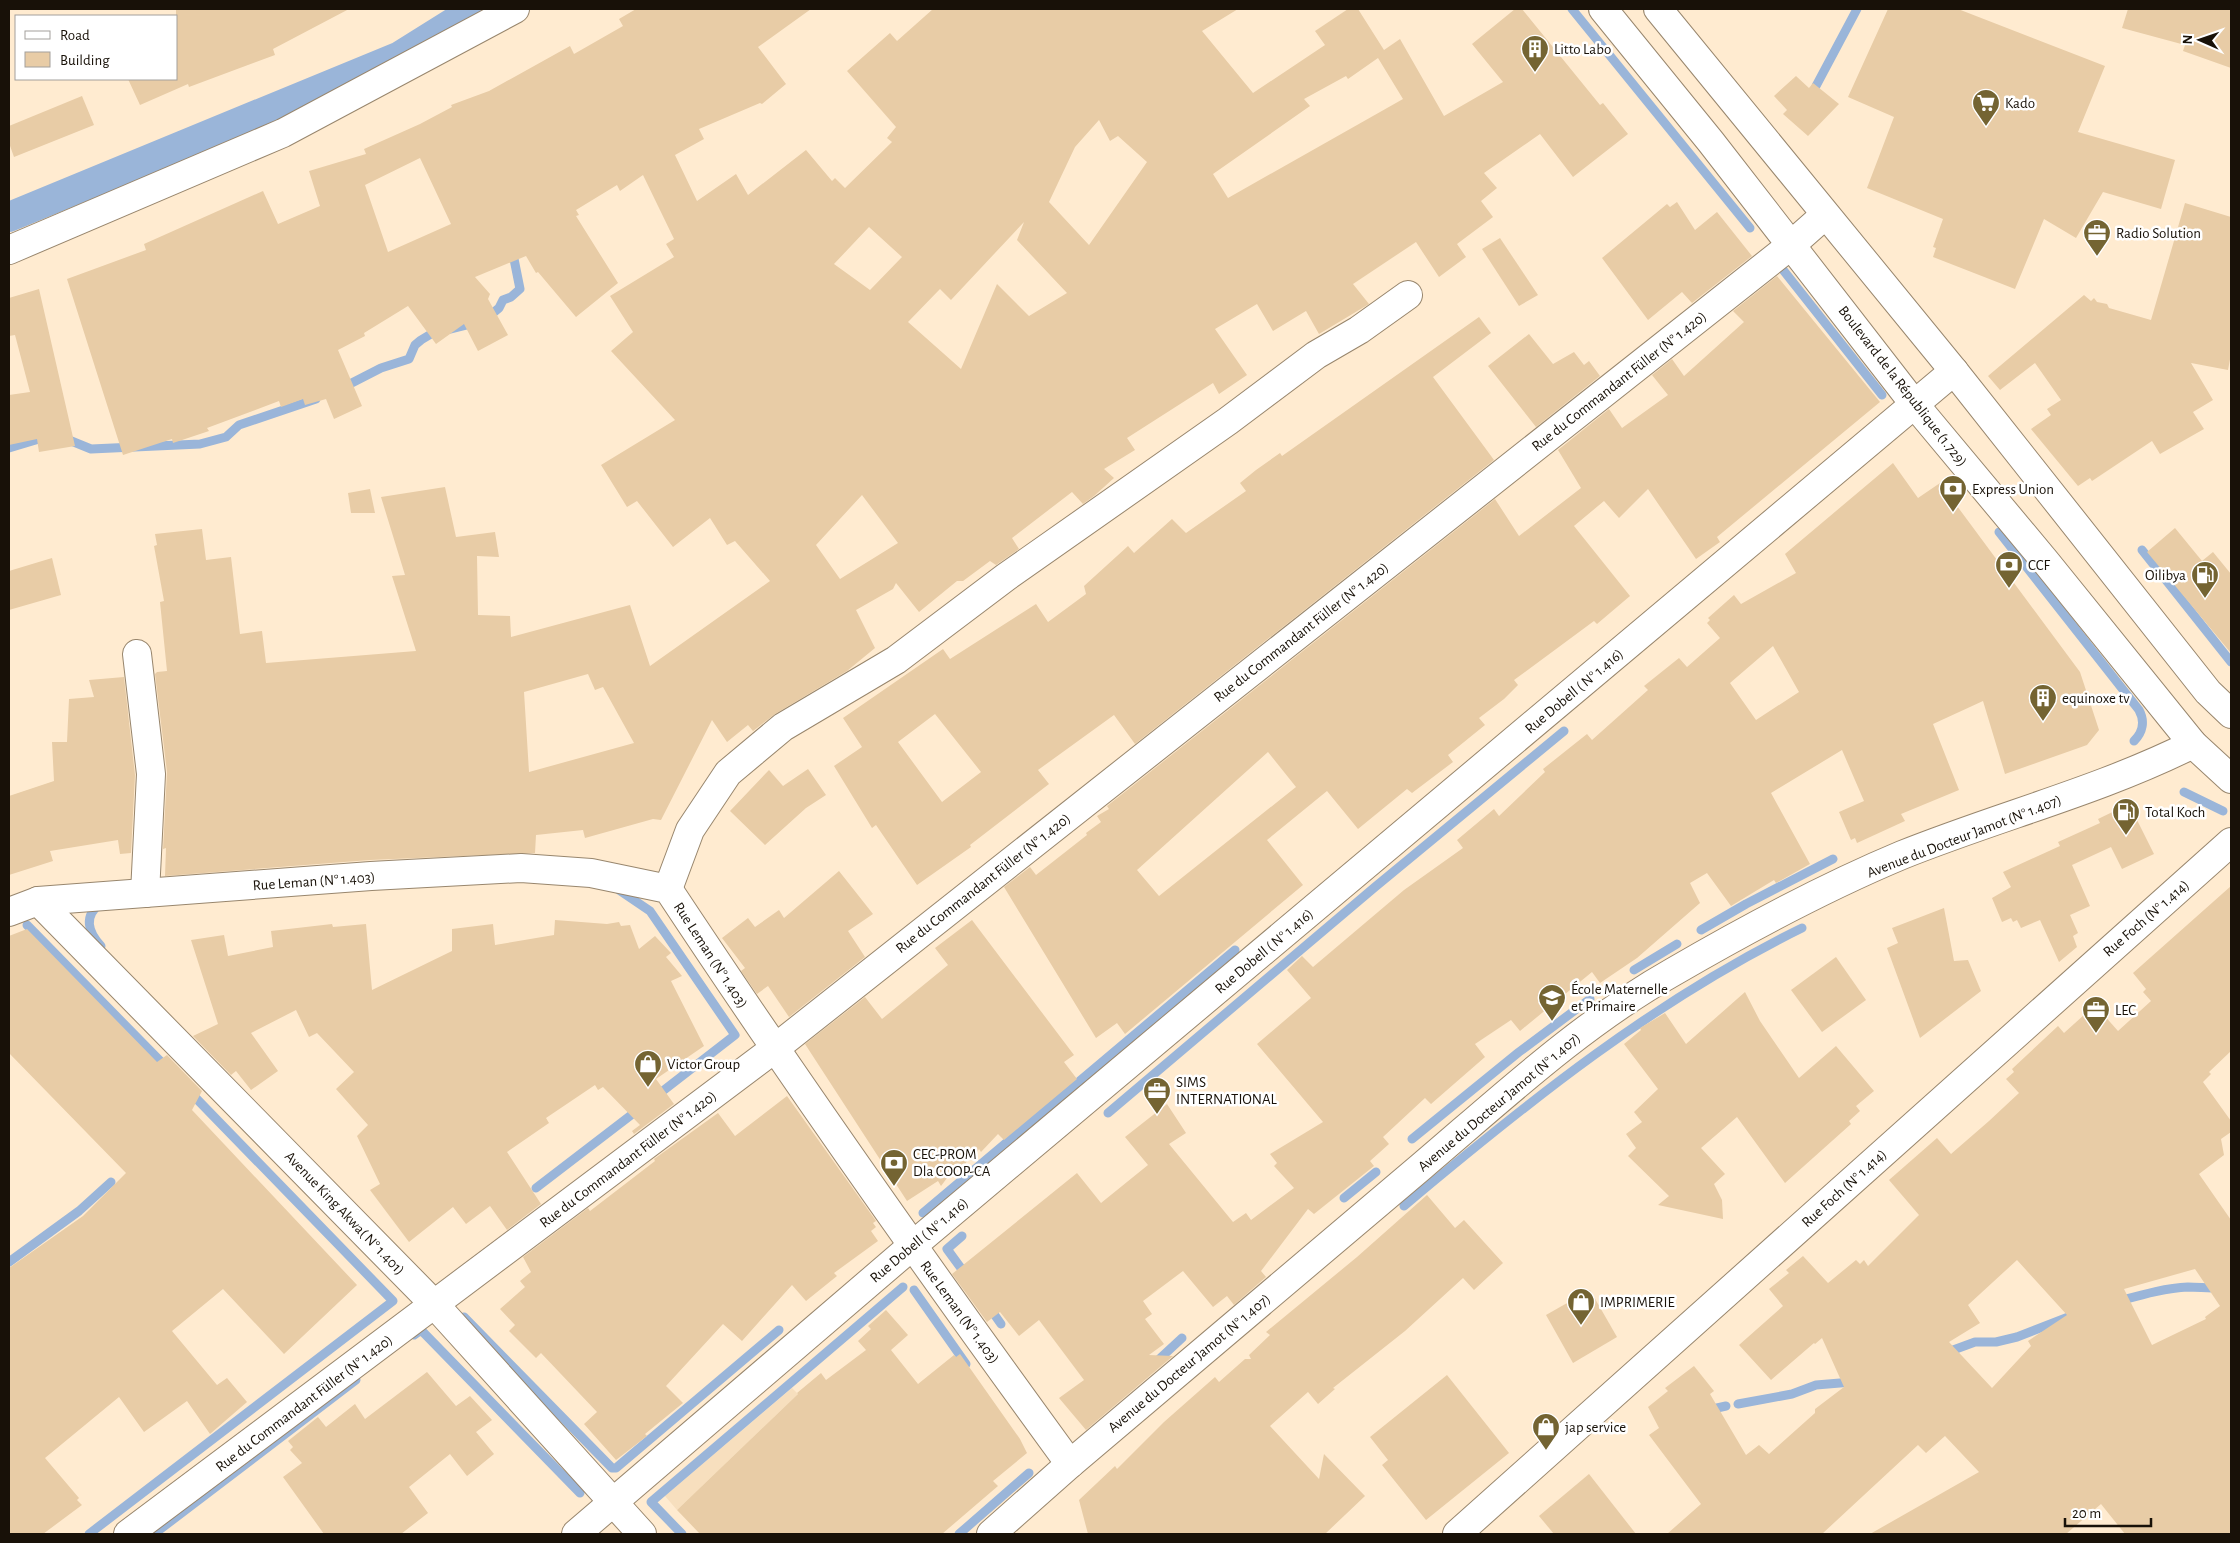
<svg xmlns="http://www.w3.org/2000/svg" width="2240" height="1543" font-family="'Alegreya Sans',sans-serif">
  <rect width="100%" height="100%" fill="#ffebd0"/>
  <path fill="#f7dfbe" d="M792 1388 798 1394 677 1510 665 1496Z"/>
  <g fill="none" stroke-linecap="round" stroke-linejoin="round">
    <g stroke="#9ab5d9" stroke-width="9">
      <path d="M1572 9 1750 228"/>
      <path d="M1816 86 1857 9"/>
      <path d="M1780 266 1882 395"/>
      <path d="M487 318 499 308 503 300 511 297 520 289 514 259 515 251"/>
      <path d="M342 388 381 368 409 359 415 345 421 340 431 334 475 323"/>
      <path d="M64 438 91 449 200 444 226 437 239 425 316 399"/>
      <path d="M9 448 49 436"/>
      <path d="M1999 532 2139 710C2145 721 2143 732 2134 741"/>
      <path d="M2142 550 2231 662"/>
      <path d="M2184 792 2223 811"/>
      <path d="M619 890 650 911 735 1035 655 1097"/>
      <path d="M27 925 167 1068"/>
      <path d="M1701 930 1746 904 1833 859"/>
      <path d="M101 946C88 932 83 916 101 903"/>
      <path d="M1634 970 1677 944"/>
      <path d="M1108 1113 1375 887 1564 731"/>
      <path d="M1412 1139 1519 1052 1590 999"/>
      <path d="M536 1188 639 1109"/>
      <path d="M1344 1198 1376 1172"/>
      <path d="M1404 1206C1529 1101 1655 1000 1802 928"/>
      <path d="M923 1213 1235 950"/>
      <path d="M962 1236 947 1249 966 1275"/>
      <path d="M9 1262 79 1211 111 1182"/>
      <path d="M914 1290 966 1364"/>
      <path d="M2119 1301C2141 1295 2165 1288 2188 1287 2203 1287 2217 1290 2231 1286"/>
      <path d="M989 1307 1001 1324"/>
      <path d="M464 1317 612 1468H616L779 1330"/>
      <path d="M414 1335 421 1330 580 1493"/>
      <path d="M1945 1353 1975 1342H1996L2017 1337 2071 1316"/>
      <path d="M1155 1363 1182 1338"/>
      <path d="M1738 1404 1792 1394 1816 1385 1852 1382"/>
      <path d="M1708 1410 1726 1406"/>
      <path d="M89 1534 393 1301 190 1092"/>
      <path d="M154 1534 356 1380"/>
      <path d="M682 1534 651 1502 903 1287"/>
      <path d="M959 1534 1029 1473"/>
    </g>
    <path stroke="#9ab5d9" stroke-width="30" d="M9 217 400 56 475 9"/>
  </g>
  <g fill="#e8cca6" fill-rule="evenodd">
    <path d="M176 9H349L273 49 275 55 189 87 188 84 140 105 128 79H176Z"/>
    <path d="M636 9H811L758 47 786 84 762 104 760 103 699 129 704 139 675 155 697 201 736 174 748 195 806 150 832 181 835 178 845 188 892 142 887 138 896 127 847 71 890 33 897 41 933 9H1238L1202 31 1253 93 1325 45 1315 31 1348 9H1358L1384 50 1400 39 1444 116 1503 82 1472 44 1515 9H1522L1600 105 1603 103 1628 134 1573 177 1540 134 1484 173 1497 188 1481 201 1493 217 1457 244 1466 257 1439 277 1416 242 1353 284 1369 304 1319 334 1306 311 1273 331 1257 304 1215 329 1247 375 1219 394 1213 383 1127 438 1135 450 1104 469 1114 478 1094 496 1083 504 1072 492 1012 538 1019 549 996 565 990 561 963 581H957L919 612 896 583 893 589 856 610 875 648 847 671 775 714 753 731 748 725 727 742 712 720 661 820 653 819 585 838 583 830 536 835 535 853 370 860 165 876 166 848 163 849 167 772 155 674 157 672 167 671 160 602 164 601 154 546 157 545 155 534 202 529 206 560 231 557 240 634 262 631 266 663 416 651 392 576 405 575 381 497 445 487 456 537 495 532 499 557 477 556 478 615 510 616 511 637 630 605 650 666 770 581 735 541 727 545 710 518 673 547 637 501 627 507 601 465 675 420 611 351 633 332 610 296 674 257 666 244 674 239 643 175 620 191 617 185 576 210 579 215 576 216 618 283 576 317 538 272 536 273 526 256 475 277 490 294 488 299 508 335 478 351 464 324 436 344 408 306 364 333 365 336 338 350 362 406 334 419 326 399 305 405 303 399 281 407 279 401 207 428 209 431 173 443 172 439 123 455 67 279 146 250 144 244 263 191 278 224 320 206 309 171 366 154 364 149 420 124 452 107 451 105 489 91 570 46 574 54 623 26 619 19ZM1378 58 1403 99 1228 198 1213 174 1310 106 1304 99 1346 76 1348 79ZM1099 120 1110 141 1118 136 1147 162 1089 245 1049 202 1075 147ZM420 158 451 224 388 252 365 185ZM1024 222 1017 240 1067 293 1029 316 997 284 961 369 908 322 940 289 951 300ZM869 227 902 257 870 290 834 264ZM862 495 898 543 840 579 816 545ZM588 674 595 690 603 687 634 743 529 772 524 692Z"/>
    <path d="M1888 9H1958L2105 66 2078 132 2175 160 2161 209 2103 192 2076 238 2044 219 2015 289 1933 257 1936 248 1933 247 1943 219 1867 188 1894 117 1848 97Z"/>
    <path d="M2128 9H2231V68L2183 51 2185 45 2122 28Z"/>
    <path d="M1796 76 1809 88 1813 83 1839 104 1808 136 1783 114 1787 110 1774 96Z"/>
    <path d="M82 96 94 125 14 157 9 143V126Z"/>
    <path d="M1677 202 1695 230 1717 212 1752 256 1692 303 1682 292 1648 320 1602 258 1667 204 1670 207Z"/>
    <path d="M2185 203 2231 217V354L2228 370 2191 363 2213 400 2193 412 2204 429 2160 454 2152 441 2092 481 2090 478 2078 486 2031 429 2051 415 2047 409 2061 400 2035 363 2000 390 1988 376 2084 295 2091 301 2094 298 2097 302 2107 304 2109 308 2151 320Z"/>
    <path d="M1500 238 1538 295 1519 306 1482 249Z"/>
    <path d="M1777 276 1880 402 1717 537 1720 542 1696 559 1648 489 1619 518 1604 501 1574 526 1630 596 1597 624 1594 621 1514 680 1518 685 1504 699 1479 718 1485 725 1448 755 1453 762 1412 793 1407 789 1358 829 1327 791 1267 840 1303 885 1125 1034 1117 1023 1096 1038 1004 887 1030 867 1036 875 1087 835 1086 833 1101 822 1097 816 1109 809 1107 806 1495 499 1519 536 1581 488 1558 450 1609 409 1622 428 1668 395 1652 375 1672 359 1684 376 1744 322 1733 311ZM1268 752 1296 787 1159 896 1137 870Z"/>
    <path d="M39 289 75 446 39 452 37 439 9 445V395L30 392 15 335 9 336V298Z"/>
    <path d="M1479 317 1491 333 1433 377 1494 460 1135 744 1114 715 1038 770 1049 784 970 845 971 847 917 885 876 825 872 828 834 766 862 747 843 718 943 649 950 659 1036 604 1048 622 1086 594 1084 586 1128 546 1134 553 1172 519 1186 533 1246 491 1240 483 1256 470 1280 453 1282 456ZM935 714 981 772 942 802 898 742Z"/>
    <path d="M1529 334 1553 364 1574 352 1584 365 1589 361 1600 376 1536 427 1488 366Z"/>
    <path d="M1893 463 1918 498 1940 483 2080 672 2099 730 2087 745 2005 774 1983 701 1933 724 1959 790 1901 814 1905 821 1857 843 1855 838 1851 840 1839 812 1864 801 1842 750 1771 793 1810 864 1776 883 1774 880 1731 906 1707 873 1690 883 1700 903 1637 958 1600 983 1592 972 1520 1031 1511 1020 1475 1044 1485 1057 1431 1104 1425 1098 1383 1137 1389 1144 1370 1161 1374 1166 1314 1214 1308 1209 1261 1271 1266 1277 1234 1305 1227 1296 1213 1307 1183 1271 1143 1301 1152 1314 1145 1319 1164 1344 1149 1355 1173 1356 1086 1430 1059 1398 1084 1380 1039 1320 1019 1336 1000 1312 987 1322 952 1274 1077 1173 1101 1203 1148 1165 1125 1137 1167 1104 1186 1133 1169 1144 1233 1222 1246 1213 1251 1220 1294 1188 1274 1166 1277 1163 1270 1154 1323 1122 1257 1044 1311 998 1287 970 1302 956 1313 967 1404 890 1463 848 1457 840 1494 809 1499 816 1545 772 1543 769 1587 734 1592 740 1648 690 1644 686 1679 658 1687 667 1720 638 1707 623 1710 620 1708 618 1734 595 1741 604 1796 573 1785 554ZM1773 646 1799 692 1756 720 1730 683Z"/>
    <path d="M370 489 375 513H351L348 493Z"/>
    <path d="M2175 528 2202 561 2213 552 2231 574V653L2147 552Z"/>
    <path d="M52 558 61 595 9 610V571Z"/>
    <path d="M124 677 135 775 131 853 120 854 118 840 50 851 53 861 9 875V796L54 781 52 742H67L69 699 94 697 89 680Z"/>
    <path d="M808 769 826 795 806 808 765 845 730 811 769 770 783 786Z"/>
    <path d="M2129 804 2154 854 2122 869 2111 847 2072 865 2090 906 2070 915 2078 933 2073 936 2077 947 2059 962 2040 920 2021 928 2017 920 2013 922 2011 918 2002 922 1992 898 2011 887 2003 872 2060 846 2058 842 2100 823 2098 819Z"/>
    <path d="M839 871 873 914 848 931 865 957 789 1017 768 986 757 994 741 971 745 968 722 938 748 918 755 927 779 910 784 918Z"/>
    <path d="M2231 886V1051L2209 1072 2211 1074 2203 1082 2231 1121V1132L2221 1139 2224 1155 2199 1174 2231 1220V1534H2125L2101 1504 2066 1534H1870L1979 1472 1945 1436 1926 1453 1918 1445 1822 1534H1667L1701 1504 1649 1435 1659 1428 1648 1407 1668 1391 1665 1388 1694 1366 1714 1391 1710 1394 1746 1455 1759 1445 1769 1454 1815 1413V1409L1844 1387 1822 1338 1815 1344 1814 1343 1771 1380 1739 1345 1783 1306 1769 1289 1789 1273 1786 1270 1803 1256 1828 1283 1856 1260 1860 1264 1864 1260 1868 1266 1919 1215 1889 1180 1937 1138 1951 1154 1989 1121 2019 1093 2006 1079 2014 1072 2012 1069 2058 1026 2064 1033 2095 1005 2118 1031 2151 1001 2143 992 2146 989 2133 973ZM2017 1260 2067 1315 2028 1341 2031 1346 1992 1388 1949 1342 1980 1323 1968 1305ZM2195 1269 2220 1306 2205 1317 2206 1319 2152 1345 2124 1289Z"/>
    <path d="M1944 908 1954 961 1968 960 1981 991 1920 1038 1887 948 1898 943 1892 928Z"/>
    <path d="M555 920 607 924 619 922 621 926 630 925 639 949 655 936 671 953 666 957 682 976 671 981 704 1046 656 1079 674 1104 634 1134 632 1131 640 1125 603 1087 598 1090 595 1085 546 1118 549 1123 507 1152 541 1204 507 1230 490 1206 466 1224 453 1207 409 1242 370 1190 380 1184 357 1136 368 1125 336 1089 354 1072 317 1033 309 1037 296 1010 251 1033 278 1071 251 1090 236 1071 231 1075 193 1036 218 1024 191 940 224 935 228 956 273 947 271 931 332 924 333 927 366 924 372 990 452 951V929L493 924 495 945 554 935Z"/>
    <path d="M972 920 1074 1055 1064 1062 1077 1079 1004 1140 998 1134 981 1152 979 1149 971 1161 969 1158 962 1169 960 1166 952 1176 950 1174 941 1186 938 1181 907 1201 805 1044 865 997 882 1019 948 965 935 948Z"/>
    <path d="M27 929 157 1062 167 1055 202 1091 192 1110 357 1285 284 1354 223 1289 172 1331 217 1385 227 1378 247 1402 210 1434 187 1401 144 1432 119 1397 45 1458 79 1498 77 1500 82 1505 43 1534H9V1268L83 1216 126 1173 9 1053V936Z"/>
    <path d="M1836 957 1866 1000 1822 1032 1791 990Z"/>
    <path d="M1745 992 1760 1021 1799 1078 1836 1046 1874 1091 1856 1106 1860 1111 1849 1121 1851 1124 1785 1183 1737 1117 1701 1148 1725 1174 1714 1184 1722 1200 1723 1219 1658 1205 1669 1196 1628 1156 1636 1148 1626 1134 1642 1122 1634 1112 1658 1089 1624 1044 1641 1030 1640 1028 1665 1013 1686 1044Z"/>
    <path d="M787 1096 876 1221 873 1223 876 1227 871 1231 878 1241 834 1273 837 1276 806 1301 792 1285 742 1341 723 1324 666 1386 683 1403 645 1434 647 1436 616 1460 584 1424 597 1412 541 1353 536 1358 509 1331 515 1325 500 1309 525 1287 520 1281 531 1272 523 1257 588 1208 590 1211 655 1161 654 1159 718 1113 735 1136Z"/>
    <path d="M1427 1195 1455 1228 1464 1220 1503 1263 1474 1290 1463 1278 1405 1331 1333 1388 1335 1389 1318 1404 1308 1392 1270 1426 1319 1479 1324 1454 1365 1496 1325 1534H1088L1079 1500 1115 1466 1117 1469 1164 1422 1215 1377 1219 1382 1245 1359H1251L1249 1355 1270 1335 1266 1332 1357 1257Z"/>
    <path d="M1590 1290 1617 1337 1573 1363 1546 1315Z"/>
    <path d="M886 1310 908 1335 891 1350 918 1384 954 1355 956 1357 960 1354 1020 1439 1027 1453 993 1481 998 1486 942 1534H700L677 1510 798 1394 797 1393 821 1373 826 1380 866 1350 858 1341 871 1329 868 1326Z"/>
    <path d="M427 1372 456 1406 470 1396 492 1420 476 1432 494 1454 467 1476 450 1454 409 1487 428 1513 401 1534H324L283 1477 302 1463 290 1450 293 1447 288 1441 318 1417 326 1427 355 1404 365 1419Z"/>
    <path d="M1447 1375 1509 1453 1426 1520 1382 1465 1388 1460 1370 1437Z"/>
    <path d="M1589 1474 1636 1534H1554L1539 1516Z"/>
  </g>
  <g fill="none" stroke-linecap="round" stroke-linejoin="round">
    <defs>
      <g id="minor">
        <path d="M9 250 283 133 515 9"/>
        <path d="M137 654 151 774 145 893"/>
        <path d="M668 889 690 830 728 773 783 727 896 660 1006 577 1228 421 1316 355 1359 330 1408 295"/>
        <path d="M38 901 435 1305 642 1534"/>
        <path d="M9 912 38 901 371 876 521 868 591 873 668 889C797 1084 932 1275 1070 1464"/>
        <path d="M128 1534 774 1049 1790 246 1825 215"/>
        <path d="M576 1534 912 1246 1954 371"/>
        <path d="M991 1534 1070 1464C1187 1365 1304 1265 1422 1166 1502 1098 1581 1024 1673 972 1747 929 1823 888 1902 855 1999 816 2099 791 2193 744"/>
        <path d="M1457 1534 2231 842"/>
      </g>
      <g id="major">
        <path d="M1603 9 1711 142 1915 405 2046 562 2193 744 2231 779"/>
        <path d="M1658 9 1954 371 2208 692 2231 714"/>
      </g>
    </defs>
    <use href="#minor" stroke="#98866d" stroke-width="30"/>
    <use href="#major" stroke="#98866d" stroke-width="30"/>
    <use href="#minor" stroke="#fff" stroke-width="28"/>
    <use href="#major" stroke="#fff" stroke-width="28"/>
  </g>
  <defs>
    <symbol id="building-pin" viewBox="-11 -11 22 30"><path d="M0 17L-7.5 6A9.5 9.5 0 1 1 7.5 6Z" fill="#746432" stroke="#fff"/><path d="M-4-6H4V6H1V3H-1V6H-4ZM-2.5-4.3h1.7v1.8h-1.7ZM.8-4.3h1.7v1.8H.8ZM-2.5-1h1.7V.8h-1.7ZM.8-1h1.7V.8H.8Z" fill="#fff"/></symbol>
    <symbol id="supermarket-pin" viewBox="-11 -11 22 30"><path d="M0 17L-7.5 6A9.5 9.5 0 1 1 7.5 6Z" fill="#746432" stroke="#fff"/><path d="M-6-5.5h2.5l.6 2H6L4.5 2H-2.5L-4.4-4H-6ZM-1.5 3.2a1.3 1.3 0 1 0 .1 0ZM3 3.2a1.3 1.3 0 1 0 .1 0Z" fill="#fff"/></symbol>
    <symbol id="office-pin" viewBox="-11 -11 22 30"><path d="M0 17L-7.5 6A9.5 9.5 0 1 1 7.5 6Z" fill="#746432" stroke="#fff"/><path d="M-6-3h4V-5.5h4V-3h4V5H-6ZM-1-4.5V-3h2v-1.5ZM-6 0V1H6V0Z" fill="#fff"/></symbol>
    <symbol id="bank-pin" viewBox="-11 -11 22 30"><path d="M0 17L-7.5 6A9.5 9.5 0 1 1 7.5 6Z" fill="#746432" stroke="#fff"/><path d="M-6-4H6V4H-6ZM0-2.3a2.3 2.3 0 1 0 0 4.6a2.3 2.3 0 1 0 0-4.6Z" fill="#fff"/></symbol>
    <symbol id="fuel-pin" viewBox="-11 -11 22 30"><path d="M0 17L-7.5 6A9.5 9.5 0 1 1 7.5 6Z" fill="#746432" stroke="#fff"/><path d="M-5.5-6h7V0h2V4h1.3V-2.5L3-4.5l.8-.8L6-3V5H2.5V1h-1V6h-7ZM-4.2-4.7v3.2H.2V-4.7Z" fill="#fff"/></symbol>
    <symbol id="school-pin" viewBox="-11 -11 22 30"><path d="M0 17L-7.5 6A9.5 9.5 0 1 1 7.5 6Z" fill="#746432" stroke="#fff"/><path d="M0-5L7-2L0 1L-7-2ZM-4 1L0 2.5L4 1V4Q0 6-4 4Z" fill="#fff"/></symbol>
    <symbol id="shop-pin" viewBox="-11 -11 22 30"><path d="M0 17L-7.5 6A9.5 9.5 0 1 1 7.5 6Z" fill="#746432" stroke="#fff"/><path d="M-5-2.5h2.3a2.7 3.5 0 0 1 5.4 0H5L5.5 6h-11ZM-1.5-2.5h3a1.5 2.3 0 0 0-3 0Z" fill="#fff"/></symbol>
  </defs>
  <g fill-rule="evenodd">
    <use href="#building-pin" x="1519" y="33" width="32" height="43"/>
    <use href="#supermarket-pin" x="1970" y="87" width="32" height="43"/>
    <use href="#office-pin" x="2081" y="217" width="32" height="43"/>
    <use href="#bank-pin" x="1937" y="473" width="32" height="43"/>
    <use href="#bank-pin" x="1993" y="549" width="32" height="43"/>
    <use href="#fuel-pin" x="2189" y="559" width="32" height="43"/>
    <use href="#building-pin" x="2027" y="682" width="32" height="43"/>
    <use href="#fuel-pin" x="2110" y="796" width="32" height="43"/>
    <use href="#school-pin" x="1536" y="982" width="32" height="43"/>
    <use href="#office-pin" x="2080" y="994" width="32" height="43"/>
    <use href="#shop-pin" x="632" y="1048" width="32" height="43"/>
    <use href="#office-pin" x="1141" y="1075" width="32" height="43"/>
    <use href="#bank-pin" x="878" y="1147" width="32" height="43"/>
    <use href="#shop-pin" x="1565" y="1286" width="32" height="43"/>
    <use href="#shop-pin" x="1530" y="1411" width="32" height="43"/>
  </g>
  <g text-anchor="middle" stroke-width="5" stroke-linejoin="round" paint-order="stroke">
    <g font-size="15" fill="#181108" stroke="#fff" text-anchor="start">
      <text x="1554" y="54">Litto Labo</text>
      <text x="2005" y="108">Kado</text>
      <text x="2116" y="238">Radio Solution</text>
      <text x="1972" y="494">Express Union</text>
      <text x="2028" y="570">CCF</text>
      <text x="2186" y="580" text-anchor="end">Oilibya</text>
      <text x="2062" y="703">equinoxe tv</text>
      <text x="2145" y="817">Total Koch</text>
      <text x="1571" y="994">École Maternelle<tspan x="1571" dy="17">et Primaire</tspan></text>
      <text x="2115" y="1015">LEC</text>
      <text x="667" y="1069">Victor Group</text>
      <text x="1176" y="1087">SIMS<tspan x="1176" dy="17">INTERNATIONAL</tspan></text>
      <text x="913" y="1159">CEC-PROM<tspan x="913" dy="17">Dla COOP-CA</tspan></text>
      <text x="1600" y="1307">IMPRIMERIE</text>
      <text x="1565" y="1432">jap service</text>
    </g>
    <g font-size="15" fill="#181108" stroke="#fff">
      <text transform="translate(1619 381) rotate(-38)" y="5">Rue du Commandant Füller (N° 1.420)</text>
      <text transform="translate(1903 386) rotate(52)" y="5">Boulevard de la République (1.729)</text>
      <text transform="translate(1301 632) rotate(-38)" y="5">Rue du Commandant Füller (N° 1.420)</text>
      <text transform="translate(1574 691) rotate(-40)" y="5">Rue Dobell ( N° 1.416)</text>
      <text transform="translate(1964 836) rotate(-21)" y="5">Avenue du Docteur Jamot (N° 1.407)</text>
      <text transform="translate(314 881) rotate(-4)" y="5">Rue Leman (N° 1.403)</text>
      <text transform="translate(983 883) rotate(-38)" y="5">Rue du Commandant Füller (N° 1.420)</text>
      <text transform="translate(2146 918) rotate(-41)" y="5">Rue Foch (N° 1.414)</text>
      <text transform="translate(1264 951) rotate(-40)" y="5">Rue Dobell ( N° 1.416)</text>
      <text transform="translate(711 955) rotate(57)" y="5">Rue Leman (N° 1.403)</text>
      <text transform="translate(1499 1102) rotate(-40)" y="5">Avenue du Docteur Jamot (N° 1.407)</text>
      <text transform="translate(628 1159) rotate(-37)" y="5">Rue du Commandant Füller (N° 1.420)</text>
      <text transform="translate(1844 1188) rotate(-42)" y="5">Rue Foch (N° 1.414)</text>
      <text transform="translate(345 1213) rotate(46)" y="5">Avenue King Akwa( N° 1.401)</text>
      <text transform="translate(919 1240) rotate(-40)" y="5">Rue Dobell ( N° 1.416)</text>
      <text transform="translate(960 1312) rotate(54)" y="5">Rue Leman (N° 1.403)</text>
      <text transform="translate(1189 1363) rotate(-40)" y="5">Avenue du Docteur Jamot (N° 1.407)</text>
      <text transform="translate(304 1403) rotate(-37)" y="5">Rue du Commandant Füller (N° 1.420)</text>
    </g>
  </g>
  <rect width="2240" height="1543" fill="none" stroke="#181108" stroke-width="20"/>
  <rect x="15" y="15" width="162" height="65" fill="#ffffff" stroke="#a3a09c"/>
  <rect x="25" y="31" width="25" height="8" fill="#ffffff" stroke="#a3a09c"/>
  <text x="60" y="40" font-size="15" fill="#181108">Road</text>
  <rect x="25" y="52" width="25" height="15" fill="#e8cca6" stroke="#a3a09c"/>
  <text x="60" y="65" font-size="15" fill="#181108">Building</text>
  <g transform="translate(2200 40) rotate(272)" stroke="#ffffff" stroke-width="4" paint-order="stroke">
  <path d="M0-4L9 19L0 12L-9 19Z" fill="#181108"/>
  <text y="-8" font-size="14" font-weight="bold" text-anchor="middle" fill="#181108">N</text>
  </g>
  <path d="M2065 1518v8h86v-8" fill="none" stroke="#181108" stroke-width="2.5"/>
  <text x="2072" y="1518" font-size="15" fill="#181108" stroke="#ffffff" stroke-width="4" paint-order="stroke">20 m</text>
</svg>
